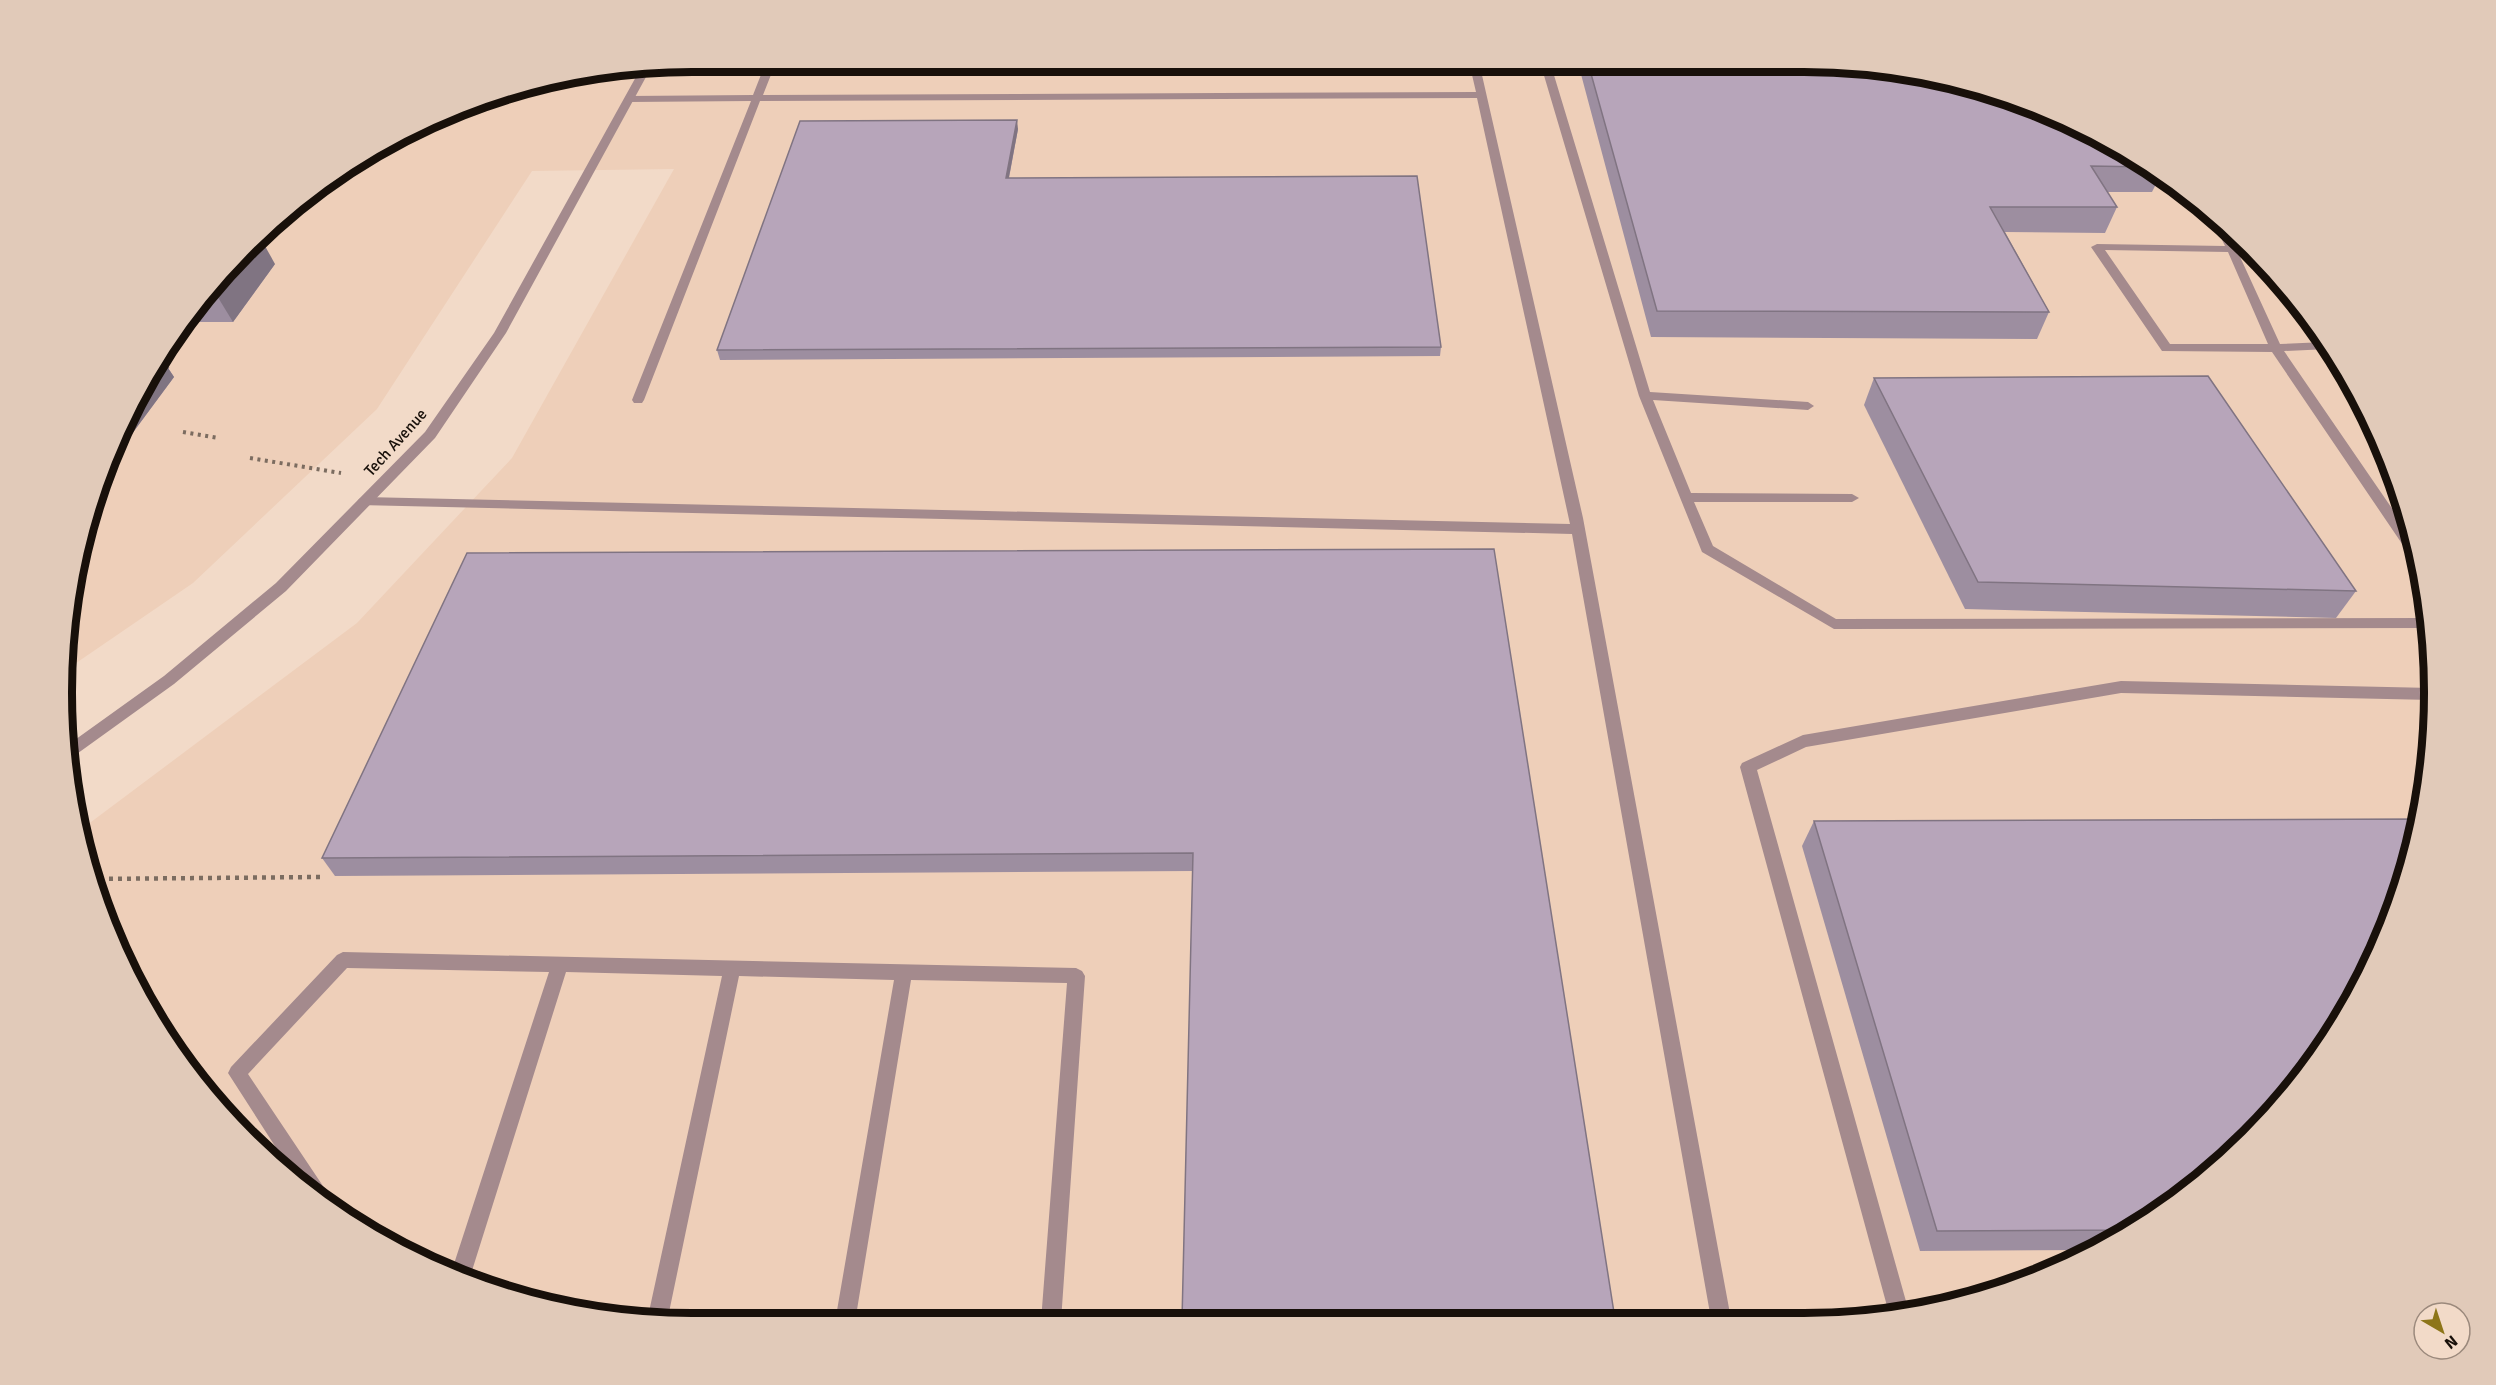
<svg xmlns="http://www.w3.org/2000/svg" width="2496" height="1385" font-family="Signika,sans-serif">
  <rect width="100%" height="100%" fill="#f2dac8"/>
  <path fill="#eecfb9" d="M693 62 1844 63 2119 146 2219 218 2304 308 2369 413 2413 529 2433 651 2429 775 2401 895 2154 1217 2045 1276 1886 1318 652 1322 529 1302 377 1239 308 1193 218 1109 168 1043 110 934 83 855 79 831 357 623 512 458 674 169 532 171 377 409 193 583 63 672V651L83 530 110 451 168 342 218 276 308 192 377 146 489 95 570 74Z"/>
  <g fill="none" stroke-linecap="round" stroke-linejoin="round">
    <g stroke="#7b6c60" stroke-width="4" stroke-dasharray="3 4.5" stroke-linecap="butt">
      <path d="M183 432 218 438"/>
      <path d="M250 458 341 473"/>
    </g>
    <path stroke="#7b6c60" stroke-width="4.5" stroke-dasharray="4 5" stroke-linecap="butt" d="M91 879 321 877"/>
    <g fill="#a48a8d" fill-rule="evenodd">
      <path d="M766 62H776L763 95 1476 92 1469 62H1479L1583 518 1731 1319H1711L1572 534 359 505 357 502 359 499 364 497 1570 524 1477 98 760 101 644 400 642 403H634L632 400 751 101 629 102 624 99 629 96 753 95Z"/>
      <path d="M1540 62H1550L1650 392 1808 402 1814 406 1808 410 1653 400 1691 493 1852 494 1859 498 1852 502H1694L1713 546 1836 619 2428 618 2429 628 1834 629 1702 552 1639 396Z"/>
      <path d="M2212 213 2225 224 2280 344 2325 342 2329 349 2284 351 2415 542 2418 562 2413 560 2272 352 2162 351 2091 247 2097 244 2225 246 2210 215ZM2105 250 2228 252 2268 344H2170Z"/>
      <path d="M2121 681 2432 688V700L2121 693 1806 747 1757 770 1909 1312 1890 1317 1740 767 1742 763 1803 735Z"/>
      <path d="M343 952 1076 968 1082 971 1085 976 1061 1321H1041L1067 983 911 980 855 1322H835L894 980 739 976 667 1322 647 1321 722 976 566 972 470 1277 452 1270 549 972 347 968 248 1074 329 1195 332 1202 329 1207 300 1185 228 1073 231 1067 337 955Z"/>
    </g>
    <path fill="#a48a8d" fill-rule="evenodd" d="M642 66H652L506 333 435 438 286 591 174 684 67 761 65 747 164 676 276 583 425 432 494 333Z"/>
  </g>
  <g fill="#9d8ea0">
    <path d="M1031 62 1029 71 825 72 823 63Z"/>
    <path d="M1578 63H1844L2148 167 2160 176 2152 192H2107L2117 207 2105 233 2005 232 2049 312 2037 339 1651 337Z"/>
    <path d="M1018 129 1009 178 1441 347 1440 356 720 360 717 350Z"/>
    <path d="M275 264 233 322H183L218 276Z"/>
    <path d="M154 368H168L174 377 120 450H110Z"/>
    <path d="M1874 378 2356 591 2336 618 1965 609 1864 405Z"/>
    <path d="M1494 549 1193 871 335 876 322 858Z"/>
    <path d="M1814 821 2154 1217 2093 1250 1920 1251 1802 846Z"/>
  </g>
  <g fill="#807482">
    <path d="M1028 62H1031L1029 71Z"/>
    <path d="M1017 120 1018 129 1007 187 1006 178Z"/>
    <path d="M260 237 275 264 233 322 211 286 218 276Z"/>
    <path d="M168 368 174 377 120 450 114 442 120 432Z"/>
  </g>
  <g fill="#b7a5ba" stroke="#807482" stroke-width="1.5">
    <path d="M823 62H1028L823 63Z"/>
    <path d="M1588 63H1844L1967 83 2119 146 2148 167 2091 166 2117 207H1990L2049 312 1657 311Z"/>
    <path d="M1017 120 1006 178 1417 176 1441 347 717 350 800 121Z"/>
    <path d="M154 368H168L120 432Z"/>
    <path d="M2208 376 2356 591 1978 582 1874 378Z"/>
    <path d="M1494 549 1615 1319 1182 1320 1193 853 322 858 467 553Z"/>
    <path d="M2419 819 2401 895 2350 1008 2278 1109 2154 1217 2131 1230 1937 1231 1814 821Z"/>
  </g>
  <g text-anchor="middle" stroke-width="4.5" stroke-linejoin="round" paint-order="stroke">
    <g font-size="16" fill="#18100a" stroke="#f2dac8">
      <text transform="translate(395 442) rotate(-48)" y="6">Tech Avenue</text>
    </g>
  </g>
  <path d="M0 0H2496V1385H0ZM692 72H1804A620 620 0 0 1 2424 692V693A620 620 0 0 1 1804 1313H692A620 620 0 0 1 72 693V692A620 620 0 0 1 692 72Z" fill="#e1cab9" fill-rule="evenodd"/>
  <path fill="none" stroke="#18100a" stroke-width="8" d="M692 72H1804A620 620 0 0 1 2424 692V693A620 620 0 0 1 1804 1313H692A620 620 0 0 1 72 693V692A620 620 0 0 1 692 72Z"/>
  <g transform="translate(2442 1331) rotate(141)"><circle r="28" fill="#f2dac8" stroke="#9b897c" stroke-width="1.5"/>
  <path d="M0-4.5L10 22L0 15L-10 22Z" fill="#8d7519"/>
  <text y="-9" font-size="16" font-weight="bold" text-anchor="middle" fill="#18100a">N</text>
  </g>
</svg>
